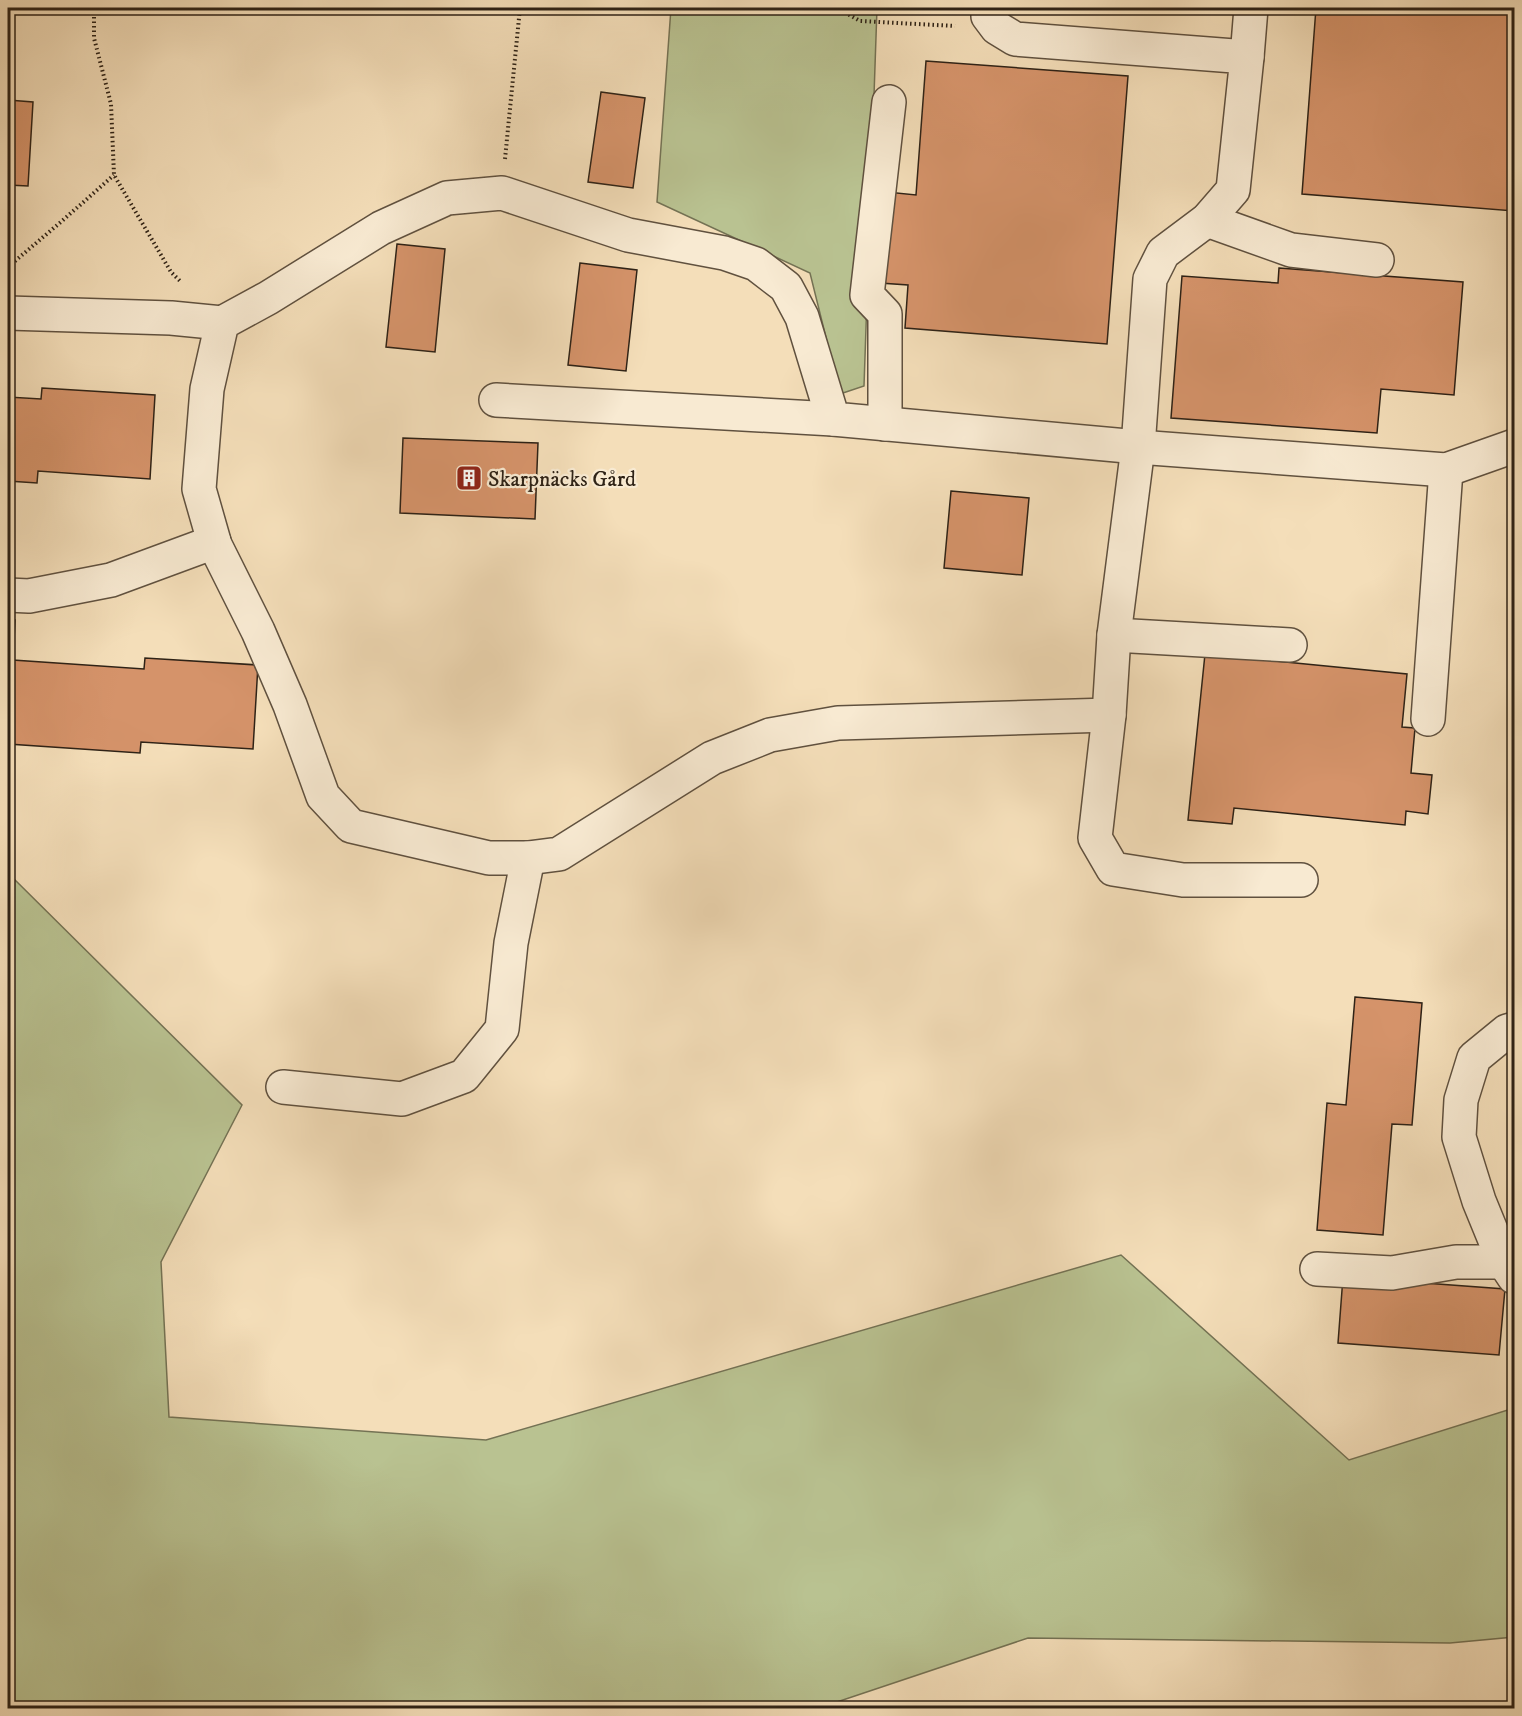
<svg xmlns="http://www.w3.org/2000/svg" width="1522" height="1716" font-family="'IM FELL DW Pica',serif">
  <rect width="100%" height="100%" fill="#f4deb9"/>
  <filter id="stains"><feTurbulence type="fractalNoise" baseFrequency=".00333" numOctaves="4"/><feColorMatrix values="0 0 0 0 .2 0 0 0 0 .09 0 0 0 0 .02 0 0 0 .5 -.17"/></filter>
  <radialGradient id="worn" r=".72"><stop offset=".6" stop-color="#630" stop-opacity="0"/><stop offset="1" stop-color="#630" stop-opacity=".3"/></radialGradient>
  <g fill="#b9c291" stroke="#747254" stroke-width="1.5">
    <path d="M671 8H877L864 386 840 394 810 273 657 202Z"/>
    <path d="M8 873 242 1105 161 1262 169 1417 486 1440 1121 1255 1349 1460 1514 1408V1637L1450 1643 1028 1638 819 1708H8Z"/>
  </g>
  <g fill="#d5936a" stroke="#2e2216" stroke-width="1.5">
    <path d="M1138 8H1205L1204 13Z"/>
    <path d="M1316 8H1514V211L1302 194Z"/>
    <path d="M926 61 1128 76 1107 344 905 328 908 285 880 283 887 192 916 195Z"/>
    <path d="M601 92 645 98 633 188 588 182Z"/>
    <path d="M8 100 33 102 28 186 8 185Z"/>
    <path d="M397 244 445 249 435 352 386 347Z"/>
    <path d="M580 263 637 270 626 371 568 365Z"/>
    <path d="M1279 268 1463 282 1454 395 1381 389 1377 433 1171 418 1182 276 1278 283Z"/>
    <path d="M42 388 155 395 150 479 38 471 37 483 8 481V397L41 399Z"/>
    <path d="M403 438 538 443 535 519 400 513Z"/>
    <path d="M951 491 1029 498 1022 575 944 568Z"/>
    <path d="M8 620H15L13 660 144 669 145 658 258 665 253 749 141 742 140 753 8 744Z"/>
    <path d="M1205 654 1407 674 1402 727 1415 728 1411 773 1432 775 1428 814 1406 811 1405 825 1234 808 1232 824 1188 820Z"/>
    <path d="M1355 997 1422 1003 1412 1125 1392 1124 1383 1235 1317 1230 1327 1103 1346 1105Z"/>
    <path d="M1343 1277 1505 1289 1499 1355 1338 1343Z"/>
  </g>
  <g fill="none" stroke-linecap="round" stroke-linejoin="round">
    <defs>
      <g id="minor">
        <path d="M989 8 988 16 997 28 1015 39 1247 57 1233 190 1207 220 1163 253 1150 279 1138 447 1114 635 1109 715 1095 838 1113 869 1183 880H1301"/>
        <path d="M1247 57 1251 8"/>
        <path d="M1207 220 1291 250 1377 260"/>
        <path d="M8 313 171 318 222 323"/>
        <path d="M496 400 833 419"/>
        <path d="M885 424V314L867 295 889 102"/>
        <path d="M8 595 29 596 111 580 214 542"/>
        <path d="M1114 635 1290 645"/>
        <path d="M1109 715 838 723 770 735 712 758 559 854 528 858H489L351 826 323 796 290 705 258 631 215 545 199 489 207 389 222 323 268 298 381 228 447 198 502 193 628 235 724 253 756 264 786 287 802 317 833 419 1138 447 1446 470 1514 446"/>
        <path d="M1428 719 1446 470"/>
        <path d="M1514 1029 1507 1031 1474 1058 1461 1100 1459 1137 1479 1201 1504 1262 1514 1277"/>
        <path d="M283 1087 402 1099 464 1076 502 1029 511 943 528 858"/>
        <path d="M1317 1269 1392 1273 1456 1262H1504"/>
      </g>
    </defs>
    <use href="#minor" stroke="#60513f" stroke-width="36"/>
    <g stroke="#2e2216" stroke-width="4" stroke-dasharray="1.5 3" stroke-linecap="butt">
      <path d="M94 8V38L111 104 114 175 171 272 181 282"/>
      <path d="M837 8 860 21 955 26"/>
      <path d="M505 159 520 8"/>
      <path d="M8 267 62 221 114 175"/>
    </g>
    <use href="#minor" stroke="#f8ead2" stroke-width="33"/>
  </g>
  <defs>
    <symbol id="building-square" viewBox="-11 -11 22 22"><rect x="-9" y="-9" width="18" height="18" rx="4" fill="#8f2418" stroke="#f8ead2"/><path d="M-4-6H4V6H1V3H-1V6H-4ZM-2.5-4.3h1.7v1.8h-1.7ZM.8-4.3h1.7v1.8H.8ZM-2.5-1h1.7V.8h-1.7ZM.8-1h1.7V.8H.8Z" fill="#fff"/></symbol>
  </defs>
  <g fill-rule="evenodd">
    <use href="#building-square" x="454" y="463" width="30" height="30"/>
  </g>
  <g text-anchor="middle" stroke-width="4.5" stroke-linejoin="round" paint-order="stroke">
    <g font-size="22" fill="#2e2216" stroke="#f8ead2" text-anchor="start">
      <text x="488" y="486">Skarpnäcks Gård</text>
    </g>
  </g>
  <rect width="1522" height="1716" fill="none" stroke="#f4deb9" stroke-width="30"/>
  <rect x="9" y="9" width="1504" height="1698" fill="none" stroke="#2e2216" stroke-width="3"/>
  <rect x="15" y="15" width="1492" height="1686" fill="none" stroke="#2e2216" stroke-width="1.5"/>
  <rect width="100%" height="100%" filter="url(#stains)"/>
  <rect width="100%" height="100%" fill="url(#worn)"/>
</svg>
